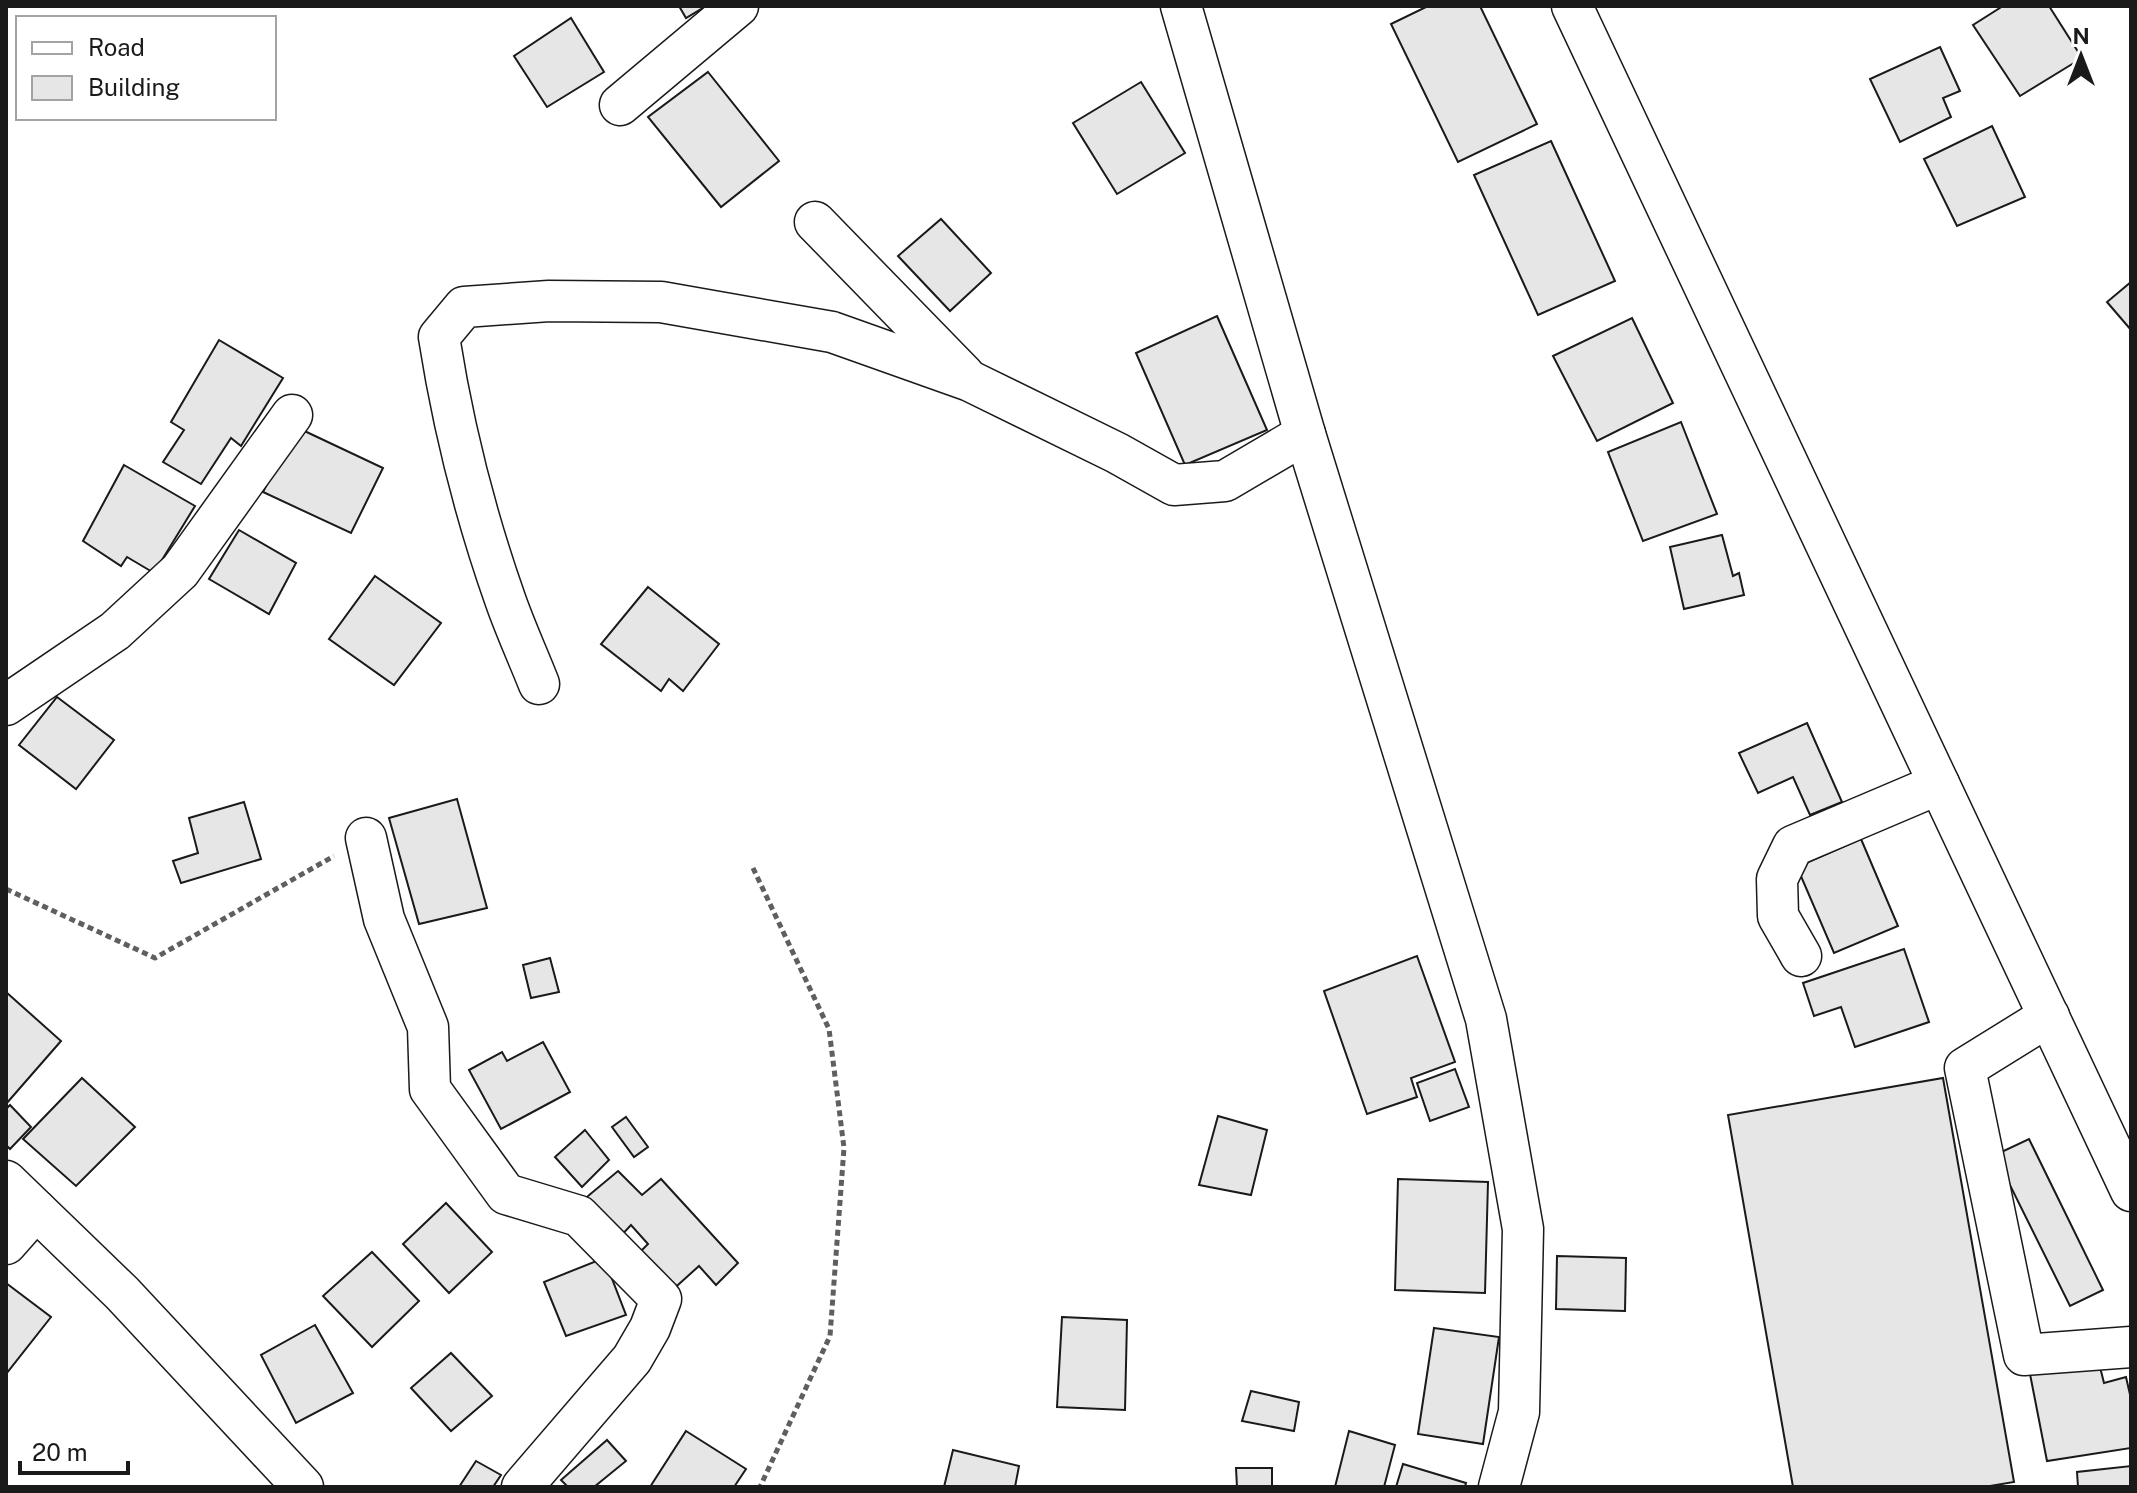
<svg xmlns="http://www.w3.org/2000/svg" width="2137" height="1493" font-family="'Public Sans',sans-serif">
  <rect width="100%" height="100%" fill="#fff"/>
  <g fill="#e6e6e6" stroke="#1a1a1a" stroke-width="2">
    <path d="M679 6H706L686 18Z"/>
    <path d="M1428 6H1480L1537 124 1458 162 1391 24Z"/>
    <path d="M2003 6H2049L2082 58 2020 96 1973 25Z"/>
    <path d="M571 18 604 72 547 107 514 56Z"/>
    <path d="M1940 47 1960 91 1943 98 1951 117 1900 142 1870 79Z"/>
    <path d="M708 72 779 161 721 207 648 117Z"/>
    <path d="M1141 82 1185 153 1117 194 1073 123Z"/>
    <path d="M1992 126 2025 197 1957 226 1924 159Z"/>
    <path d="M1551 141 1615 281 1538 315 1474 175Z"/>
    <path d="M941 219 991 273 950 311 898 256Z"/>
    <path d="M2131 282V330L2107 302Z"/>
    <path d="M1217 316 1267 430 1185 465 1136 353Z"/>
    <path d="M1632 318 1673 403 1597 441 1553 356Z"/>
    <path d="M219 340 283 378 241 446 231 438 201 484 163 462 184 430 171 422Z"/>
    <path d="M1681 422 1717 514 1643 541 1608 452Z"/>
    <path d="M296 427 383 468 351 533 263 492Z"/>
    <path d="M124 465 195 506 154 573 127 557 121 566 83 541Z"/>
    <path d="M239 530 296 563 269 614 209 579Z"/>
    <path d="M1722 535 1733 576 1739 573 1744 595 1684 609 1670 547Z"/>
    <path d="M375 576 441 623 394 685 329 639Z"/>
    <path d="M648 587 719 644 683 691 669 679 661 691 601 644Z"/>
    <path d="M57 697 114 740 76 789 19 745Z"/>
    <path d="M1807 723 1842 802 1810 815 1793 777 1758 793 1739 753Z"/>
    <path d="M457 799 487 908 419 924 389 818Z"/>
    <path d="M244 802 261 859 181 883 173 861 198 853 189 818Z"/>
    <path d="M1861 839 1898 926 1834 953 1797 867Z"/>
    <path d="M1904 949 1929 1022 1855 1047 1841 1007 1814 1016 1803 983Z"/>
    <path d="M1417 956 1455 1062 1411 1078 1417 1097 1367 1114 1324 991Z"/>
    <path d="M550 958 559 992 531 998 523 965Z"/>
    <path d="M6 992 61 1041 6 1104Z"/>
    <path d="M543 1042 570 1092 501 1129 469 1070 502 1052 507 1061Z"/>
    <path d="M1455 1069 1469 1107 1430 1121 1417 1083Z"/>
    <path d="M82 1078 135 1127 76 1186 23 1139Z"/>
    <path d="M1943 1078 2014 1482 1984 1487H1793L1728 1115Z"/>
    <path d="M10 1105 31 1127 10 1149 6 1145V1109Z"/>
    <path d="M1218 1116 1267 1130 1251 1195 1199 1185Z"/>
    <path d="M626 1117 648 1147 634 1157 612 1127Z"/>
    <path d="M585 1130 609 1160 582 1187 555 1157Z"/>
    <path d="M2029 1139 2103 1290 2070 1306 1995 1155Z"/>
    <path d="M618 1171 642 1195 661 1179 738 1263 716 1285 699 1266 669 1293 637 1255 648 1244 631 1225 618 1239 582 1201Z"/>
    <path d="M1398 1179 1488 1182 1485 1293 1395 1290Z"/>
    <path d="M446 1203 492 1252 449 1293 403 1244Z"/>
    <path d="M372 1252 419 1301 372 1347 323 1296Z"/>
    <path d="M1557 1256 1626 1258 1625 1311 1556 1309Z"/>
    <path d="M604 1258 626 1315 566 1336 544 1282Z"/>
    <path d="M6 1283 51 1317 6 1374Z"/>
    <path d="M1062 1317 1127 1320 1125 1410 1057 1407Z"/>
    <path d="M315 1325 353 1393 296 1423 261 1355Z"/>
    <path d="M1434 1328 1499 1337 1483 1444 1418 1434Z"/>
    <path d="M451 1353 492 1396 451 1431 411 1388Z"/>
    <path d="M2099 1363 2104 1383 2126 1377 2131 1399V1448L2047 1461 2030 1374Z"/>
    <path d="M1251 1391 1299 1402 1294 1431 1242 1421Z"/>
    <path d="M686 1431 746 1469 734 1487H650Z"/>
    <path d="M1349 1431 1395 1445 1384 1487H1335Z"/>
    <path d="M607 1440 626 1461 594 1487H568L561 1480Z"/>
    <path d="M953 1450 1019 1466 1015 1487H944Z"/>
    <path d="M476 1461 501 1475 493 1487H459Z"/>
    <path d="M1403 1464 1466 1483 1465 1487H1396Z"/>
    <path d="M2131 1466V1487H2078L2077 1472Z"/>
    <path d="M1236 1468H1272V1487H1237Z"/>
  </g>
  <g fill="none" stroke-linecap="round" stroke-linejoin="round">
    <defs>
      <g id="minor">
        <path d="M1181 6 1305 434 1486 1019 1523 1229 1519 1412 1499 1487"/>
        <path d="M1572 6 2131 1191"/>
        <path d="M620 105 738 6"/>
        <path d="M815 222 964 375"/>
        <path d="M539 684C528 656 515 628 505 599 475 514 453 426 439 337L464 307 549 301 661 302 832 332 970 381 1117 453 1174 485 1225 481 1305 434"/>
        <path d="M6 705 115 631 180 571 292 415"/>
        <path d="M366 838 384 919 428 1027 430 1089 506 1194 579 1216 661 1299 650 1328 632 1359 522 1487"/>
        <path d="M1801 956 1778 916 1777 879 1793 846 1939 784"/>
        <path d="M2049 1016 1965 1068 2024 1355 2131 1347"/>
        <path d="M6 1181 122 1293 303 1487"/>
        <path d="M6 1244 36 1210"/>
      </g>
    </defs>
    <use href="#minor" stroke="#1a1a1a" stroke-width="43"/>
    <g stroke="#5f5f5f" stroke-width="5" stroke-dasharray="6 4" stroke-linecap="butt">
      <path d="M753 868 829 1029 844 1148 830 1336 760 1487"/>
      <path d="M6 889 155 958 334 856"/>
    </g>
    <use href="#minor" stroke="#fff" stroke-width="40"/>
  </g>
  <rect width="2137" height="1493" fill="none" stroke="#1a1a1a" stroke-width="16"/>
  <rect x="16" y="16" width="260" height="104" fill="#ffffff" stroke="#a3a3a3" stroke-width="2"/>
  <rect x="32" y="42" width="40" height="12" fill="#ffffff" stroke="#a3a3a3" stroke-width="2"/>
  <text x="88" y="56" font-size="24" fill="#1a1a1a">Road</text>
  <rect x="32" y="76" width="40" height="24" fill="#e6e6e6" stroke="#a3a3a3" stroke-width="2"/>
  <text x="88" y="96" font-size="24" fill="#1a1a1a">Building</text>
  <g transform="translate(2081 56)" stroke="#ffffff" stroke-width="6" paint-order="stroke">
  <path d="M0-6L14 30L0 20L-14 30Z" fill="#1a1a1a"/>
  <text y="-12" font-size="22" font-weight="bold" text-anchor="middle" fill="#1a1a1a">N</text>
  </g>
  <path d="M20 1461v12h108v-12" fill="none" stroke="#1a1a1a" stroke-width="4"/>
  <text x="32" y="1461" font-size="24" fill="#1a1a1a" stroke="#ffffff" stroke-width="6" paint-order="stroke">20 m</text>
</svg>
